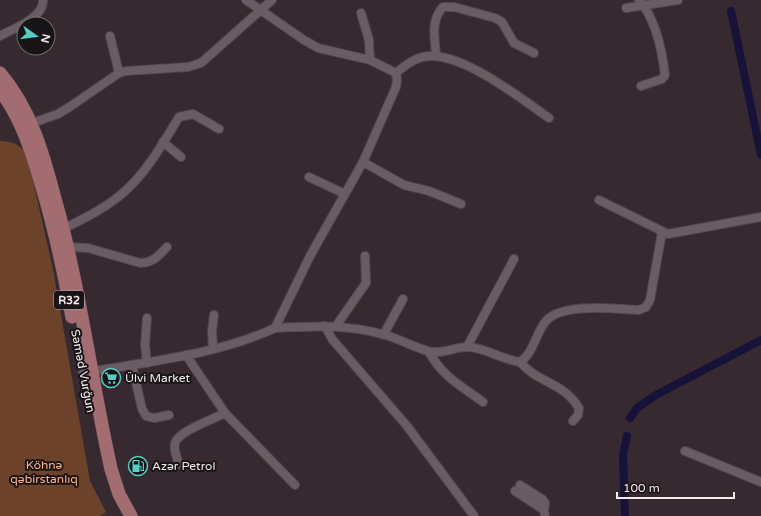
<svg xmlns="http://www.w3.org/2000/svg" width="761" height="516" font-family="'Varela Round',sans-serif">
  <rect width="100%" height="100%" fill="#362930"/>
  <path fill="#6c422b" d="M0 141C12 141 19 144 27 154L53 269 90 481 106 512 100 516H0Z"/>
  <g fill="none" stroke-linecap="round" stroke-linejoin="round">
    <g stroke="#161239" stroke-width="8">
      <path d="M731 11 761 155"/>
      <path d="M630 418 637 408 656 395 761 340"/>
      <path d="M625 516 623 455 627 436"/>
    </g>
    <defs>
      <g id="street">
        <path d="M246 0 304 40 318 48 370 60 396 73"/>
        <path d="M639 0C656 19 662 50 665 75L662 79 641 86"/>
        <path d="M626 8 678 0"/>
        <path d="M361 13 369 40 370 60"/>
        <path d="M0 36C14 28 44 18 43 0"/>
        <path d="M110 36 119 73"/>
        <path d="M436 56C435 38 430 21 443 7H454L495 18 502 22 514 43 534 53"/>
        <path d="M396 73C403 67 410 61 419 58 454 45 520 98 549 118"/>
        <path d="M32 123 58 114 71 106 119 73 126 71 188 67 201 63 272 0"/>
        <path d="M163 142 181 157"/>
        <path d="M363 162 404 185 429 191 461 204"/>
        <path d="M309 177 345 194"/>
        <path d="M599 200 668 234 761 217"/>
        <path d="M63 229C85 218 106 208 124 192 147 172 163 143 179 117L193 114 219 129"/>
        <path d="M68 247 88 248 140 263C153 263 158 256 167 247"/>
        <path d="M325 326 332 339 407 426 474 516"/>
        <path d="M336 326 366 283 365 256"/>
        <path d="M275 328C312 326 349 324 385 335 400 339 413 347 428 351 441 355 454 347 467 347 481 346 503 360 520 362 534 353 535 334 546 321 562 302 615 309 639 310L646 307 650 300 662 232"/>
        <path d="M384 334 403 299"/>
        <path d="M467 347 514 259"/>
        <path d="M213 348 212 331 214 315"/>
        <path d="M429 352C443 377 461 386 483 402"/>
        <path d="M186 355 225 413 295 485"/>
        <path d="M520 362C538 383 563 382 579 408L578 415 573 421"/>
        <path d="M147 363 145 345 147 318"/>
        <path d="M132 365 142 409 146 416 154 418 169 415"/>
        <path d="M83 373C146 362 217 355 275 328L310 256 363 162 396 87 397 80 396 73"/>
        <path d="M685 451 761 482"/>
        <path d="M179 464C177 457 173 450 175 443 178 431 214 419 225 413"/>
        <path d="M520 485 542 499 545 503 544 510"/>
        <path d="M515 491 544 510 545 516"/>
      </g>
      <g id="primary">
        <path d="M0 73C31 110 43 153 55 199 80 287 91 379 111 469L119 494 131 516"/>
        <path d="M0 90C22 119 32 153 42 187 55 230 64 273 72 317"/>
      </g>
    </defs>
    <use href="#street" stroke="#51464c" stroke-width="10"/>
    <use href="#primary" stroke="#51464c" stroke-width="14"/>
    <use href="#street" stroke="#6b5c64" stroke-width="8"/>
    <use href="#primary" stroke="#a26c71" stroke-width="13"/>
  </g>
  <defs>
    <symbol id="supermarket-ring" viewBox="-11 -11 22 22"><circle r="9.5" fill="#191417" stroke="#55cec5" stroke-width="1.5"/><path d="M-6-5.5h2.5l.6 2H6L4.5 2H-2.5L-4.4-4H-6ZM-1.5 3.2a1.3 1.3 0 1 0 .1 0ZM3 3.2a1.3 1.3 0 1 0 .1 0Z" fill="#55cec5"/></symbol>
    <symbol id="fuel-ring" viewBox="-11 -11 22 22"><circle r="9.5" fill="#191417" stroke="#55cec5" stroke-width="1.5"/><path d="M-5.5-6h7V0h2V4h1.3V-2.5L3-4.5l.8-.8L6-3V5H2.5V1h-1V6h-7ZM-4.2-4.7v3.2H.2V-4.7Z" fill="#55cec5"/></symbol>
  </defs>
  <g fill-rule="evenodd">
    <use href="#supermarket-ring" x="100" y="367" width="22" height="22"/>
    <use href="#fuel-ring" x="127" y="455" width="22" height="22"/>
  </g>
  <g text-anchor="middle" stroke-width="4" stroke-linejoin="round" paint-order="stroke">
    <rect fill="#191417" stroke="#b2aaae" stroke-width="1" x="54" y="291" width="30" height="18" rx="3"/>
    <g font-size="11" font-weight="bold" fill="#f4ebef">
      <text x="69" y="304">R32</text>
    </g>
    <g font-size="12" fill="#f4ebef" stroke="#191417">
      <text transform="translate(83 371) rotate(79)" y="4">Səməd Vurğun</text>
    </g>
    <g font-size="12" fill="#f4ebef" stroke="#191417" text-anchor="start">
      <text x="125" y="382">Ülvi Market</text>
      <text x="152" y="470">Azər Petrol</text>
    </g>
    <g font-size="12" fill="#fcb189" stroke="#191417">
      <text x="44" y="469">Köhnə<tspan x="44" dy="14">qəbirstanlıq</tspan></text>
    </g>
  </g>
  <g transform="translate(36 36) rotate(104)"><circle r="19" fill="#191417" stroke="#716a6d"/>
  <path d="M0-3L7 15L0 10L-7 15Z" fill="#55cec5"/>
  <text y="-6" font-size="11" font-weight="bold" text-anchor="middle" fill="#f4ebef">N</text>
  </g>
  <path d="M617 492v6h117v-6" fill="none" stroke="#f4ebef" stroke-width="2"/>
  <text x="623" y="492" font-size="12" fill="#f4ebef" stroke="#191417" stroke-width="3" paint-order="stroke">100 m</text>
</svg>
